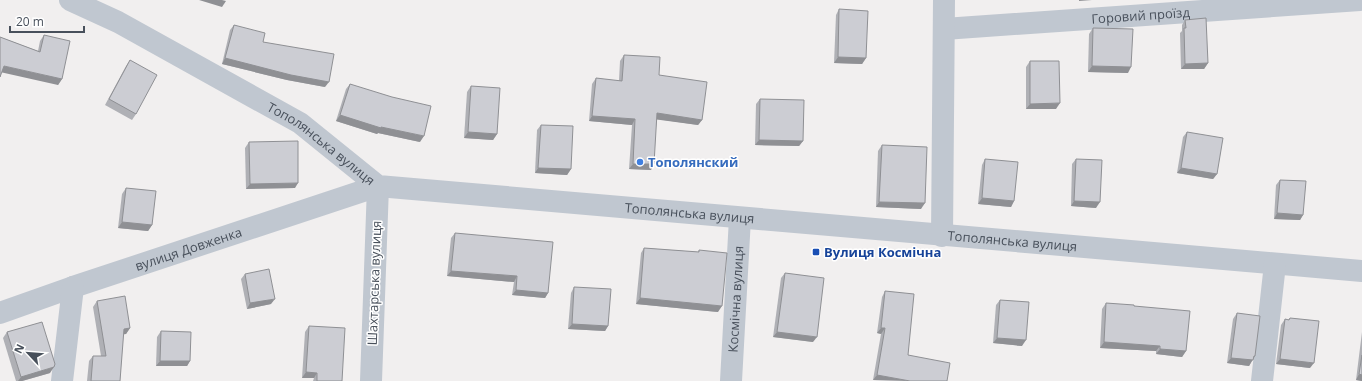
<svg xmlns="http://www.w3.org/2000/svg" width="1362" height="381" font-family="'Open Sans',sans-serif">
  <rect width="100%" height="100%" fill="#f1efef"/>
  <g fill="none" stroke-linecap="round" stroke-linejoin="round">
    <g stroke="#c0c7d0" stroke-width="22">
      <path id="s1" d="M70 0 118 22 300 123 378 186 1362 271"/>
      <path id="s2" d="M944 29 1360 0"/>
      <path d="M942 236 944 0"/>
      <path id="s3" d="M0 313 73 287 378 186 371 381"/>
      <path d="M62 381 73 287"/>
      <path id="s4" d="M731 381 740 218"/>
      <path d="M1262 381 1275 264"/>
    </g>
  </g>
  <g fill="#afb0b5">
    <path d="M839 9 866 58 862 64 834 63 836 15Z"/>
    <path d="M1185 20 1208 63 1204 69H1181L1180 33 1182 31V25Z"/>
    <path d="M234 25 263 42 325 87 287 80 222 64 230 30Z"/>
    <path d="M1093 28 1128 73 1088 72 1089 34Z"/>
    <path d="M44 35 62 79 58 85 0 37 38 51 40 41Z"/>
    <path d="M624 55 659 75 702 120 698 125 657 119 651 170 629 169 632 125 589 121 592 84 596 78 619 81 620 61Z"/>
    <path d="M130 60 136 114 132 120 105 105 126 66Z"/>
    <path d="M1030 61 1056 109H1026V67Z"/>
    <path d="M350 84 420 142 378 133 377 134 336 121 346 89Z"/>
    <path d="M471 86 497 134 493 140 464 138 467 92Z"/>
    <path d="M760 99 803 141 799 146 755 145 756 104Z"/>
    <path d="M541 125 571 169 567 175 535 173 537 130Z"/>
    <path d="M1187 132 1217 174 1213 179 1177 173 1183 137Z"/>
    <path d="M249 142 295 188 246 189 245 148Z"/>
    <path d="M882 145 921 209 876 207 878 151Z"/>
    <path d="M985 159 1014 201 1011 207 978 204 982 165Z"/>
    <path d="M1076 159 1096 208 1071 206 1072 164Z"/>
    <path d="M1280 180 1303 215 1300 220 1274 219 1276 185Z"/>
    <path d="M126 188 152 225 148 231 118 228 122 194Z"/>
    <path d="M455 233 548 293 545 298 512 295 514 282 447 276 451 238Z"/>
    <path d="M644 248 698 252 699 250 718 312 636 304 641 253Z"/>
    <path d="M785 273 813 342 773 337 781 278Z"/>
    <path d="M245 274 271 304 247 309 241 279Z"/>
    <path d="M574 287 608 326 605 331 568 329 571 293Z"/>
    <path d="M885 291 908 355 947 381 873 380 881 334 877 333 882 297Z"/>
    <path d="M1000 300 1022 346 993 343 996 305Z"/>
    <path d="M97 301 130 328 126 334H123L120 381H87L89 361 93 356H101L93 307Z"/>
    <path d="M1106 303 1134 306 1186 351 1182 357 1156 354V351L1100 348 1102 309Z"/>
    <path d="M1237 313 1253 359 1249 366 1227 363 1233 319Z"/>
    <path d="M1290 318 1310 368 1276 364 1281 325 1285 319 1288 320Z"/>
    <path d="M309 326 342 381H313L314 378H302L305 332Z"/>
    <path d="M161 331 190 361 187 366H156L157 337Z"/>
    <path d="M7 332 50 373 22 381H16L3 338Z"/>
    <path d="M1362 332V381L1356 380Z"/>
  </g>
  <g fill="#8f9094">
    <path d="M199 0H222L226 1 222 7Z"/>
    <path d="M1079 0H1092L1079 1Z"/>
    <path d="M838 57 866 58 862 64 834 63Z"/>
    <path d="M225 58 329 82 325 87 287 80 222 64Z"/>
    <path d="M1208 63 1204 69H1181L1185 64Z"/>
    <path d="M4 66 62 79 58 85 0 72Z"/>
    <path d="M1092 66 1131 67 1128 73 1088 72Z"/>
    <path d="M1060 103 1056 109H1026L1030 104Z"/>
    <path d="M657 113 702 120 698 125 653 119Z"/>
    <path d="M340 115 381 127 424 136 420 142 378 133 377 134 336 121Z"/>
    <path d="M592 116 635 119 632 125 589 121Z"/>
    <path d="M468 132 497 134 493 140 464 138Z"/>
    <path d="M759 140 803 141 799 146 755 145Z"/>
    <path d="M633 164H654L651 170 629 169Z"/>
    <path d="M538 168 571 169 567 175 535 173Z"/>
    <path d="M1181 168 1217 174 1213 179 1177 173Z"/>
    <path d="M298 183 295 188 246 189 250 184Z"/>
    <path d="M982 198 1014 201 1011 207 978 204Z"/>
    <path d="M1074 201 1100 202 1096 208 1071 206Z"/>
    <path d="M879 202 925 203 921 209 876 207Z"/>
    <path d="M1277 213 1303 215 1300 220 1274 219Z"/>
    <path d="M122 222 152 225 148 231 118 228Z"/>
    <path d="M451 271 517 276 514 282 447 276Z"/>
    <path d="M516 290 548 293 545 298 512 295Z"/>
    <path d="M640 298 722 306 718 312 636 304Z"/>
    <path d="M275 299 271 304 247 309 250 303Z"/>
    <path d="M572 324 608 326 605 331 568 329Z"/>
    <path d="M130 328 126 334 120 335 124 329Z"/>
    <path d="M881 328H885L881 334 877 333Z"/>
    <path d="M777 332 817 337 813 342 773 337Z"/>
    <path d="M997 338 1026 340 1022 346 993 343Z"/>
    <path d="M1104 342 1160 346 1156 351 1100 348Z"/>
    <path d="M1160 349 1186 351 1182 357 1156 354Z"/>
    <path d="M1254 356H1255L1249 366 1227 363 1231 358Z"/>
    <path d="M1280 359 1314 363 1310 368 1276 364Z"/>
    <path d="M160 361H190L187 366H156Z"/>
    <path d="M54 367 50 373 22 381H18L21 377Z"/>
    <path d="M306 372 317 373 314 378H302Z"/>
    <path d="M1359 374 1362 375V381L1356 380Z"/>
    <path d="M877 375 910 381 873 380Z"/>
  </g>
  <g fill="#cccdd3" stroke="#8f9094">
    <path d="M839 9 868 11 866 58 838 57Z"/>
    <path d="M1206 18 1208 63 1185 64 1184 28H1186L1185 20Z"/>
    <path d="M234 25 265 33 263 42 334 54 329 82 291 75 225 58Z"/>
    <path d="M1093 28 1133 29 1131 67 1092 66Z"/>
    <path d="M44 35 70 41 62 79 4 66 0 77V37L40 52Z"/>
    <path d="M624 55 660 57 659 75 707 82 702 120 657 113 654 164H633L635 119 592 116 596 78 622 81Z"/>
    <path d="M130 60 157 75 136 114 109 99Z"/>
    <path d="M1030 61H1059L1060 103 1030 104Z"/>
    <path d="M350 84 392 97 431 106 424 136 381 127V128L340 115Z"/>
    <path d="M471 86 500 88 497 134 468 132Z"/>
    <path d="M760 99 804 100 803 141 759 140Z"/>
    <path d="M541 125 573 126 571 169 538 168Z"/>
    <path d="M1187 132 1223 138 1217 174 1181 168Z"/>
    <path d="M298 141V183L250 184 249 142Z"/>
    <path d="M882 145 927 147 925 203 879 202Z"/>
    <path d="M985 159 1018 162 1014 201 982 198Z"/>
    <path d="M1076 159 1102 160 1100 202 1074 201Z"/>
    <path d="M1280 180 1306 181 1303 215 1277 213Z"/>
    <path d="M126 188 156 191 152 225 122 222Z"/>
    <path d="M455 233 553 242 548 293 516 290 517 276 451 271Z"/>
    <path d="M644 248 699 252V250L727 253 722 306 640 298Z"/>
    <path d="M269 269 275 299 250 303 245 274Z"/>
    <path d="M785 273 824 278 817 337 777 332Z"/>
    <path d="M574 287 611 289 608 326 572 324Z"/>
    <path d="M885 291 914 294 908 355 950 363 947 381H910L877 375 885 328H881Z"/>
    <path d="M125 296 130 328 124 329 120 381H91L93 356H106L97 301Z"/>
    <path d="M1000 300 1029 302 1026 340 997 338Z"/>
    <path d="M1106 303 1134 305V306L1190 311 1186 351 1160 349V346L1104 342Z"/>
    <path d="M1237 313 1260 316 1255 356H1254L1253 360 1231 358Z"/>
    <path d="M1290 318 1319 321 1314 363 1280 359 1285 319 1289 320Z"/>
    <path d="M42 322 55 364 54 367 21 377 7 332Z"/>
    <path d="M309 326 345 328 342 381H317V373L306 372Z"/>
    <path d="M161 331 191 332 190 361H160Z"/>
    <path d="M1362 355V375L1359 374Z"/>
  </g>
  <circle fill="#3f7fe0" stroke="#fff" stroke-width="1.5" cx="640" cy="162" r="4"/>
  <rect fill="#1a4fb4" stroke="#fff" stroke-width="1.5" x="812" y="248" width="8" height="8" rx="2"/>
  <g text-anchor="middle" stroke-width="3" stroke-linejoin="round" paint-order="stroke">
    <g font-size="13" fill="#48505b" stroke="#fff">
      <text dy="5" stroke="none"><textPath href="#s2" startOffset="197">Горовий проїзд</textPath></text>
      <text dy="5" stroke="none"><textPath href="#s1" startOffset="290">Тополянська вулиця</textPath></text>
      <text dy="5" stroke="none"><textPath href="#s1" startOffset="674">Тополянська вулиця</textPath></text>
      <text dy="5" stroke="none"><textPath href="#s1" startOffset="998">Тополянська вулиця</textPath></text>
      <text dy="5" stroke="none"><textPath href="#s3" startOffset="199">вулиця Довженка</textPath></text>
      <text transform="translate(374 283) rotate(-88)" y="5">Шахтарська вулиця</text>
      <text dy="5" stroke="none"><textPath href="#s4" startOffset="82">Космічна вулиця</textPath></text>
    </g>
    <g font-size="13" font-weight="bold" fill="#366cbe" stroke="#fff" text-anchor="start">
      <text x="648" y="167">Тополянский</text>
    </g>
    <g font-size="13" font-weight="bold" fill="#164399" stroke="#fff" text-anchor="start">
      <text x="824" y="257">Вулиця Космічна</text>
    </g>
  </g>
  <g transform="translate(28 353) rotate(296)" stroke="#ffffff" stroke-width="3" paint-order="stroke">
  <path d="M0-3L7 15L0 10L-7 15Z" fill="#48505b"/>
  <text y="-6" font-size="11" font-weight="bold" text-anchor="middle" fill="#48505b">N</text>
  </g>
  <path d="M10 26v6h74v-6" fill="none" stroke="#48505b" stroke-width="2"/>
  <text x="16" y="26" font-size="12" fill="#48505b" stroke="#ffffff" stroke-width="3" paint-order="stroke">20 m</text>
</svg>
